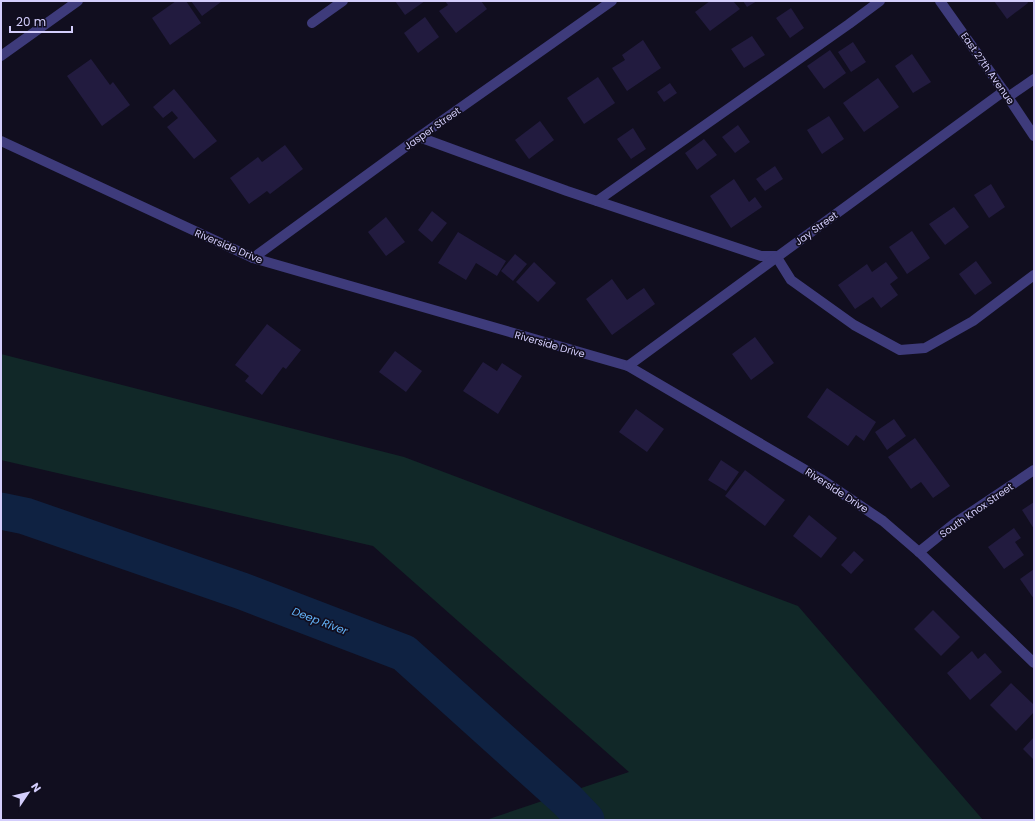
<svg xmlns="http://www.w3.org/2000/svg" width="1035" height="821" font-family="Poppins,sans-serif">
  <rect width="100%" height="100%" fill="#110e1f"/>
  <path fill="#112828" d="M1 354 404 457 798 606 983 820H486L629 772 373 546 1 460Z"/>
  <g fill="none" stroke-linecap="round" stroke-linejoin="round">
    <path stroke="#0f2242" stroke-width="37" d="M1 511 25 516 242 591 404 653 567 800 586 820"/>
  </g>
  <g fill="#221b3f">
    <path d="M176 1H186L201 23 170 45 152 18Z"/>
    <path d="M191 1H220L221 2 202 16Z"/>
    <path d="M395 1H425L405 15Z"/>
    <path d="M445 1H481L487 9 456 33 439 11 448 5Z"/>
    <path d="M710 1H733L740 9 710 31 695 12Z"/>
    <path d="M743 1H757L747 7Z"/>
    <path d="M994 1H1027L1028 3 1007 19Z"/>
    <path d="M791 8 804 28 790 38 776 18Z"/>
    <path d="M425 17 439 37 418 53 404 33Z"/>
    <path d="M752 36 765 55 744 68 731 49Z"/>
    <path d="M643 40 661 68 627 91 612 68 625 60 622 55Z"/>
    <path d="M853 42 866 62 851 72 838 52Z"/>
    <path d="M830 50 846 73 824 89 807 66Z"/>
    <path d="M912 54 931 82 913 93 895 66Z"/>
    <path d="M91 59 110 85 113 82 130 105 102 126 67 76Z"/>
    <path d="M598 77 615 103 584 124 567 98Z"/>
    <path d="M878 78 899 107 864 132 843 103Z"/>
    <path d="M670 83 677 93 664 102 657 92Z"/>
    <path d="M174 89 217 141 194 159 167 127 178 118 172 111 163 118 153 107Z"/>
    <path d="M829 116 844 139 822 154 807 130Z"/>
    <path d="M540 121 554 140 529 159 515 140Z"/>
    <path d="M738 125 750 142 735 153 722 137Z"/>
    <path d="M633 128 646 149 631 159 617 139Z"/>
    <path d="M704 139 717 155 697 170 685 153Z"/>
    <path d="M285 145 303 169 270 194 267 191 249 204 230 178 258 157 262 162Z"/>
    <path d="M775 166 783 179 765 191 756 179Z"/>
    <path d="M734 179 749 202 755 197 762 207 731 228 710 196Z"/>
    <path d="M991 184 1005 207 989 218 974 195Z"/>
    <path d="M954 207 969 227 945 245 929 224Z"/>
    <path d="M432 211 447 223 432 242 418 230Z"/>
    <path d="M386 217 405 242 386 256 368 232Z"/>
    <path d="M912 231 930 258 907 274 889 247Z"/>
    <path d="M458 232 506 261 497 276 476 263 466 280 438 263Z"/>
    <path d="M515 254 527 264 513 281 501 271Z"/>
    <path d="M976 261 992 283 975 295 959 274Z"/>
    <path d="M534 262 556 283 538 302 516 282Z"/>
    <path d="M886 262 898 278 890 284 898 295 881 308 873 297 855 309 838 285 867 264 872 272Z"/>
    <path d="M612 279 627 300 644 288 655 304 612 335 586 299Z"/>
    <path d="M267 324 301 350 286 369 283 367 262 395 245 381 249 376 235 365Z"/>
    <path d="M755 337 774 363 751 380 732 354Z"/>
    <path d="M395 351 422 371 406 392 379 372Z"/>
    <path d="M483 362 497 371 502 363 522 376 498 414 463 391Z"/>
    <path d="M827 388 876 422 864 441 856 435 848 446 807 417Z"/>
    <path d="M636 409 664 429 647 452 619 432Z"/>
    <path d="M894 419 906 436 887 450 875 432Z"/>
    <path d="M915 438 950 486 933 498 921 482 911 489 888 457Z"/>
    <path d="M721 460 739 472 726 491 708 480Z"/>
    <path d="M745 470 785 500 765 526 725 496Z"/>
    <path d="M1034 502V529L1022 510Z"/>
    <path d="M809 515 837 538 821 558 793 536Z"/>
    <path d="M1014 528 1021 538 1015 542 1024 555 1004 569 988 547Z"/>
    <path d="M854 551 864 560 851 574 841 565Z"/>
    <path d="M1034 569V599L1020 579Z"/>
    <path d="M933 610 960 637 941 656 914 629Z"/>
    <path d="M972 651 978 659 985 653 1002 672 970 700 947 673Z"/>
    <path d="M1011 683 1034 705V712L1016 731 990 705Z"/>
    <path d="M1034 737V760L1023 749Z"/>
  </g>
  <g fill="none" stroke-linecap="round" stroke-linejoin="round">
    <g stroke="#3e3b7b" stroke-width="10">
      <path d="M940 1 1008 97 1034 136"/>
      <path d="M312 23 343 1"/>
      <path d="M1 56 78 1"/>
      <path d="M1008 97 1034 79"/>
      <path d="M419 137 567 191 761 256H776L791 280 854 325 900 350 925 348 973 321 1034 275"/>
      <path d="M1 141 253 258 628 366 821 479 883 521 919 552 1034 663"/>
      <path d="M597 201 849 24 880 1"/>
      <path d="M253 258 419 137 612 1"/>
      <path d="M628 366 1004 91"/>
      <path d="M919 552 955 523 1034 470"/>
    </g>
  </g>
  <g text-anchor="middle" stroke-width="3.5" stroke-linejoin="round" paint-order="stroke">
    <g font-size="10" fill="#d4cefc" stroke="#110e1f">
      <text transform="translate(988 68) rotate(55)" y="4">East 27th Avenue</text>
      <text transform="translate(432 128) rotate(-35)" y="4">Jasper Street</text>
      <text transform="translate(816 228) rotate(-36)" y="4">Jay Street</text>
      <text transform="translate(229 246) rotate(23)" y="4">Riverside Drive</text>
      <text transform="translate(550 344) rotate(16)" y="4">Riverside Drive</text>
      <text transform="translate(837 490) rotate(33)" y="4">Riverside Drive</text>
      <text transform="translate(976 510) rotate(-35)" y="4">South Knox Street</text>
    </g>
    <g font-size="11" font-style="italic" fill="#62b1f6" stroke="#110e1f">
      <text transform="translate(320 621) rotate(21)" y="4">Deep River</text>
    </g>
  </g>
  <rect width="1035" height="821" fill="none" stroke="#d4cefc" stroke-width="4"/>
  <g transform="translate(28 793) rotate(55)" stroke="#110e1f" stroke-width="3" paint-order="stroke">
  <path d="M0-3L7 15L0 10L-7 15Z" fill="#d4cefc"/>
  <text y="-6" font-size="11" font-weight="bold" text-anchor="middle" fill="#d4cefc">N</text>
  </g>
  <path d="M10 26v6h62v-6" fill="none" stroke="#d4cefc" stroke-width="2"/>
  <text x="16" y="26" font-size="12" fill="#d4cefc" stroke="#110e1f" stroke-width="3" paint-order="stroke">20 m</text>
</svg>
